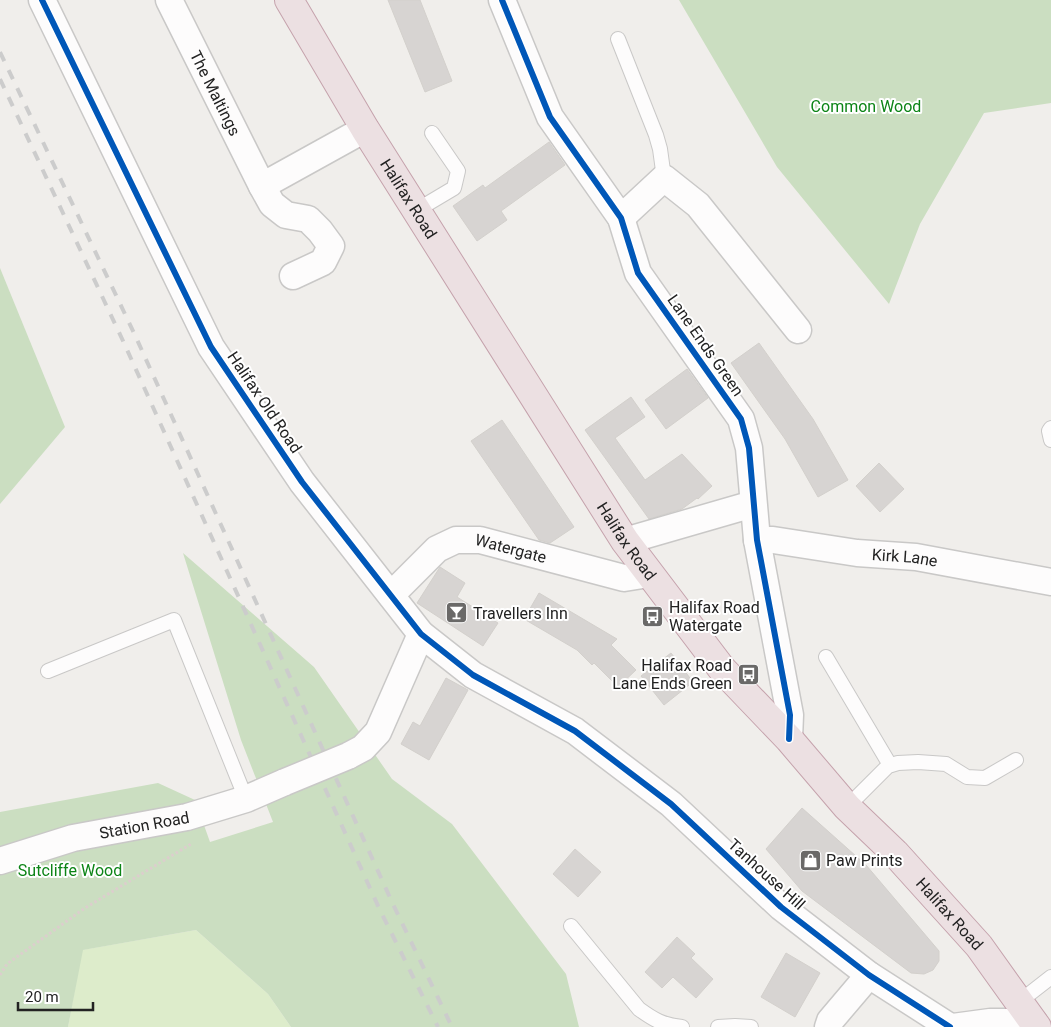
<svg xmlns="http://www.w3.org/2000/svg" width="1051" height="1027" font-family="Roboto,sans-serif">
  <rect width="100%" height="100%" fill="#f0eeeb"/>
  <path fill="#ddeccb" d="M196 930 268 994 291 1027H68L82 950Z"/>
  <g fill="#cbdec1">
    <path d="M679 0H1051V103L984 113 920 224 889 304 777 167Z"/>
    <path d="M0 268 65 427 0 504Z"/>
    <path d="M183 553 314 667 392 779 452 824 566 974 579 1027H291L268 994 196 930 83 950 68 1027H0V812L158 783 195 800 210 842 273 822 241 740Z"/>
  </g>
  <g fill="#d7d4d2" stroke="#d3d0cc">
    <path d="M388 0H420L452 81 425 92Z"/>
    <path d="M549 142 565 165 501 211 507 220 477 241 453 206 483 185 485 188Z"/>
    <path d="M759 343 813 419 848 480 818 497 785 439 731 363Z"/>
    <path d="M687 369 708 398 666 429 645 400Z"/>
    <path d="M631 397 645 417 615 438 645 480 682 454 712 486 698 499 697 498 682 509 649 519 585 430Z"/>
    <path d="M502 420 574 527 550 543 539 540 471 441Z"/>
    <path d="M879 463 904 489 880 512 856 486Z"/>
    <path d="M440 567 465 583 457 597 498 623 483 646 417 603Z"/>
    <path d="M539 593 617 639 611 645 636 670 618 687 594 663 592 665 577 650 524 619Z"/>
    <path d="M671 653 693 682 664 705 641 676Z"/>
    <path d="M446 678 468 690 429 760 401 744 413 722 420 726Z"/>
    <path d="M802 808 866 865 939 951V961L933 970 924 974 911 973 802 891 766 849Z"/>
    <path d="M575 849 601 872 578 897 553 874Z"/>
    <path d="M677 937 695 954 691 958 713 979 696 998 673 977 662 988 645 972Z"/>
    <path d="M786 953 820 973 795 1017 761 997Z"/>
  </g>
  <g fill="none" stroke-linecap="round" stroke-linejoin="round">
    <defs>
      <g id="lane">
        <path d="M618 39 656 135 660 149 664 178"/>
        <path d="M417 210 454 188 458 171 432 133"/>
        <path d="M1051 428 1049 431 1051 440"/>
        <path d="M826 657 890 765"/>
        <path d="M48 671 174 620 246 799"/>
        <path d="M847 807 888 766 898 763 918 762 946 764 967 777 985 778 1016 760"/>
        <path d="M571 926 639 1009C654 1020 663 1025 682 1027"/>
        <path d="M1019 1002 1051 977"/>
        <path d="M718 1027 735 1026 751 1027"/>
      </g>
      <g id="street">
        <path d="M42 0 211 347 302 482 421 634 473 675 575 731 671 804 781 907 869 975 950 1027"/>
        <path id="s1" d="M169 0 262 186 365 129"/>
        <path d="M502 0 550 117 621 218 638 273 741 419 749 448 757 540 790 715 789 739"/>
        <path d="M262 186 272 204 286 215 308 219 320 231 331 246 323 262 293 276"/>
        <path d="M621 218 664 178 698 205 798 330"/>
        <path id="s2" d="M757 540H773L857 553 916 557 1051 582"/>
        <path d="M625 541 753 504"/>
        <path id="s3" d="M391 595 437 549 456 540H480L624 578 649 574"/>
        <path d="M348 756 363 748 378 732 421 634"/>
        <path id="s4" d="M0 861 73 838 187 817 246 799 285 782"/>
        <path d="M828 1027 830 1021 869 975"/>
        <path d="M953 1027 990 1022H1034"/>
      </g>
      <g id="highway">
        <path id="s5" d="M289 0 365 129 625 541 722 669 789 739 847 807 895 853 979 946 1037 1027"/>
      </g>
    </defs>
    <use href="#lane" stroke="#c9c8c7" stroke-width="16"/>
    <use href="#street" stroke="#c9c8c7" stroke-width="29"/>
    <use href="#highway" stroke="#c5a2ac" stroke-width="30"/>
    <path stroke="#dccecd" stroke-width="3" stroke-dasharray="2.5 2.5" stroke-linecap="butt" d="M0 975 7 964 85 908 191 844"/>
    <use href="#lane" stroke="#fdfcfc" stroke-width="14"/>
    <use href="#street" stroke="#fdfcfc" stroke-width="26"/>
    <use href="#highway" stroke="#ece0e2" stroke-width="28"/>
    <g stroke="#ccc" stroke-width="4" stroke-dasharray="10 10" stroke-linecap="butt">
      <path d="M0 52 134 333 392 902 452 1027"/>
      <path d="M0 79 124 343 379 908 438 1027"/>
    </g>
    <defs>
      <path id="street-bridge" d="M285 782 348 756"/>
    </defs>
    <use href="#street-bridge" stroke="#c9c8c7" stroke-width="29" stroke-linecap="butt"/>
    <use href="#street-bridge" stroke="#fdfcfc" stroke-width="26"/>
    <defs>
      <g id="cycleway">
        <path d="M42 0 211 347 302 482 421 634 473 675 575 731 671 804 781 907 869 975 950 1027"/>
        <path d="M502 0 550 117 621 218 638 273 741 419 749 448 757 540 790 715 789 739"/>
      </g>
    </defs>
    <use href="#cycleway" stroke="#fff" stroke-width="9"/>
    <use href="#cycleway" stroke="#0057b8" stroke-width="6"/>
  </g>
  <defs>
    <symbol id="bar-square" viewBox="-11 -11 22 22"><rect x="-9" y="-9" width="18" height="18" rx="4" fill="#6a6968" stroke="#fff"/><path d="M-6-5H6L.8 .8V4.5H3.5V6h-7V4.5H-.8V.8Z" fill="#fff"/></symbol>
    <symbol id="bus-square" viewBox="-11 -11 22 22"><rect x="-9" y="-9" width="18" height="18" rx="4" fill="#6a6968" stroke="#fff"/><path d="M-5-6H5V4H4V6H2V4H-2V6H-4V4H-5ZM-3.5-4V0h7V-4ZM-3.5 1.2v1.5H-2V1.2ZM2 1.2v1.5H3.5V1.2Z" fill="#fff"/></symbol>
    <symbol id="shop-square" viewBox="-11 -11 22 22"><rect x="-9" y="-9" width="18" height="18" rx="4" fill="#6a6968" stroke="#fff"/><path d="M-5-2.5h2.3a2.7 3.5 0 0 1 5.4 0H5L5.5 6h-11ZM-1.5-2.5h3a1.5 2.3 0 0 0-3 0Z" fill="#fff"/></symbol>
  </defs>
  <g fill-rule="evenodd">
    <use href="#bar-square" x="444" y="600" width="25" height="25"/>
    <use href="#bus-square" x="640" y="604" width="25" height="25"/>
    <use href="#bus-square" x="736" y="662" width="25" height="25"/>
    <use href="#shop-square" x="798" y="848" width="25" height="25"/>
  </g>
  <g text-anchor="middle" stroke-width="4" stroke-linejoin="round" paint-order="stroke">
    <g font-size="16" fill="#222" stroke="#fff">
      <text dy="6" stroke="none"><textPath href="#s1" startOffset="104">The Maltings</textPath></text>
      <text dy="6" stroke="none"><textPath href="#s5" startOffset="232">Halifax Road</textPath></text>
      <text transform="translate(706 345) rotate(55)" y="6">Lane Ends Green</text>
      <text transform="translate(265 402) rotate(56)" y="6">Halifax Old Road</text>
      <text dy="6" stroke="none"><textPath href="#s5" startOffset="638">Halifax Road</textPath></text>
      <text dy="6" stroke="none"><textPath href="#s3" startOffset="142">Watergate</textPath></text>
      <text dy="6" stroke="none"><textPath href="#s2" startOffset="149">Kirk Lane</textPath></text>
      <text dy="6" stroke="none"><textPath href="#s4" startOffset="149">Station Road</textPath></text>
      <text transform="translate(767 874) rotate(42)" y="6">Tanhouse Hill</text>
      <text dy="6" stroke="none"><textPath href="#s5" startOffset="1132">Halifax Road</textPath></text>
    </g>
    <g font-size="16" fill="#0c8416" stroke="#fff">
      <text x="866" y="112">Common Wood</text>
      <text x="70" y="876">Sutcliffe Wood</text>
    </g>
    <g font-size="16" fill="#222" stroke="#fff" text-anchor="start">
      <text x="669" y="613">Halifax Road<tspan x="669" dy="18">Watergate</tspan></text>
      <text x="473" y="619">Travellers Inn</text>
      <text x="732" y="671" text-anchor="end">Halifax Road<tspan x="732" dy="18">Lane Ends Green</tspan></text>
      <text x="826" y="866">Paw Prints</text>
    </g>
  </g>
  <path d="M18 1002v8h75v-8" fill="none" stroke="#222222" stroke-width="2.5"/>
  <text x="25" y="1002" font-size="15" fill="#222222" stroke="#ffffff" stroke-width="4" paint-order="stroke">20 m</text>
</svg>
